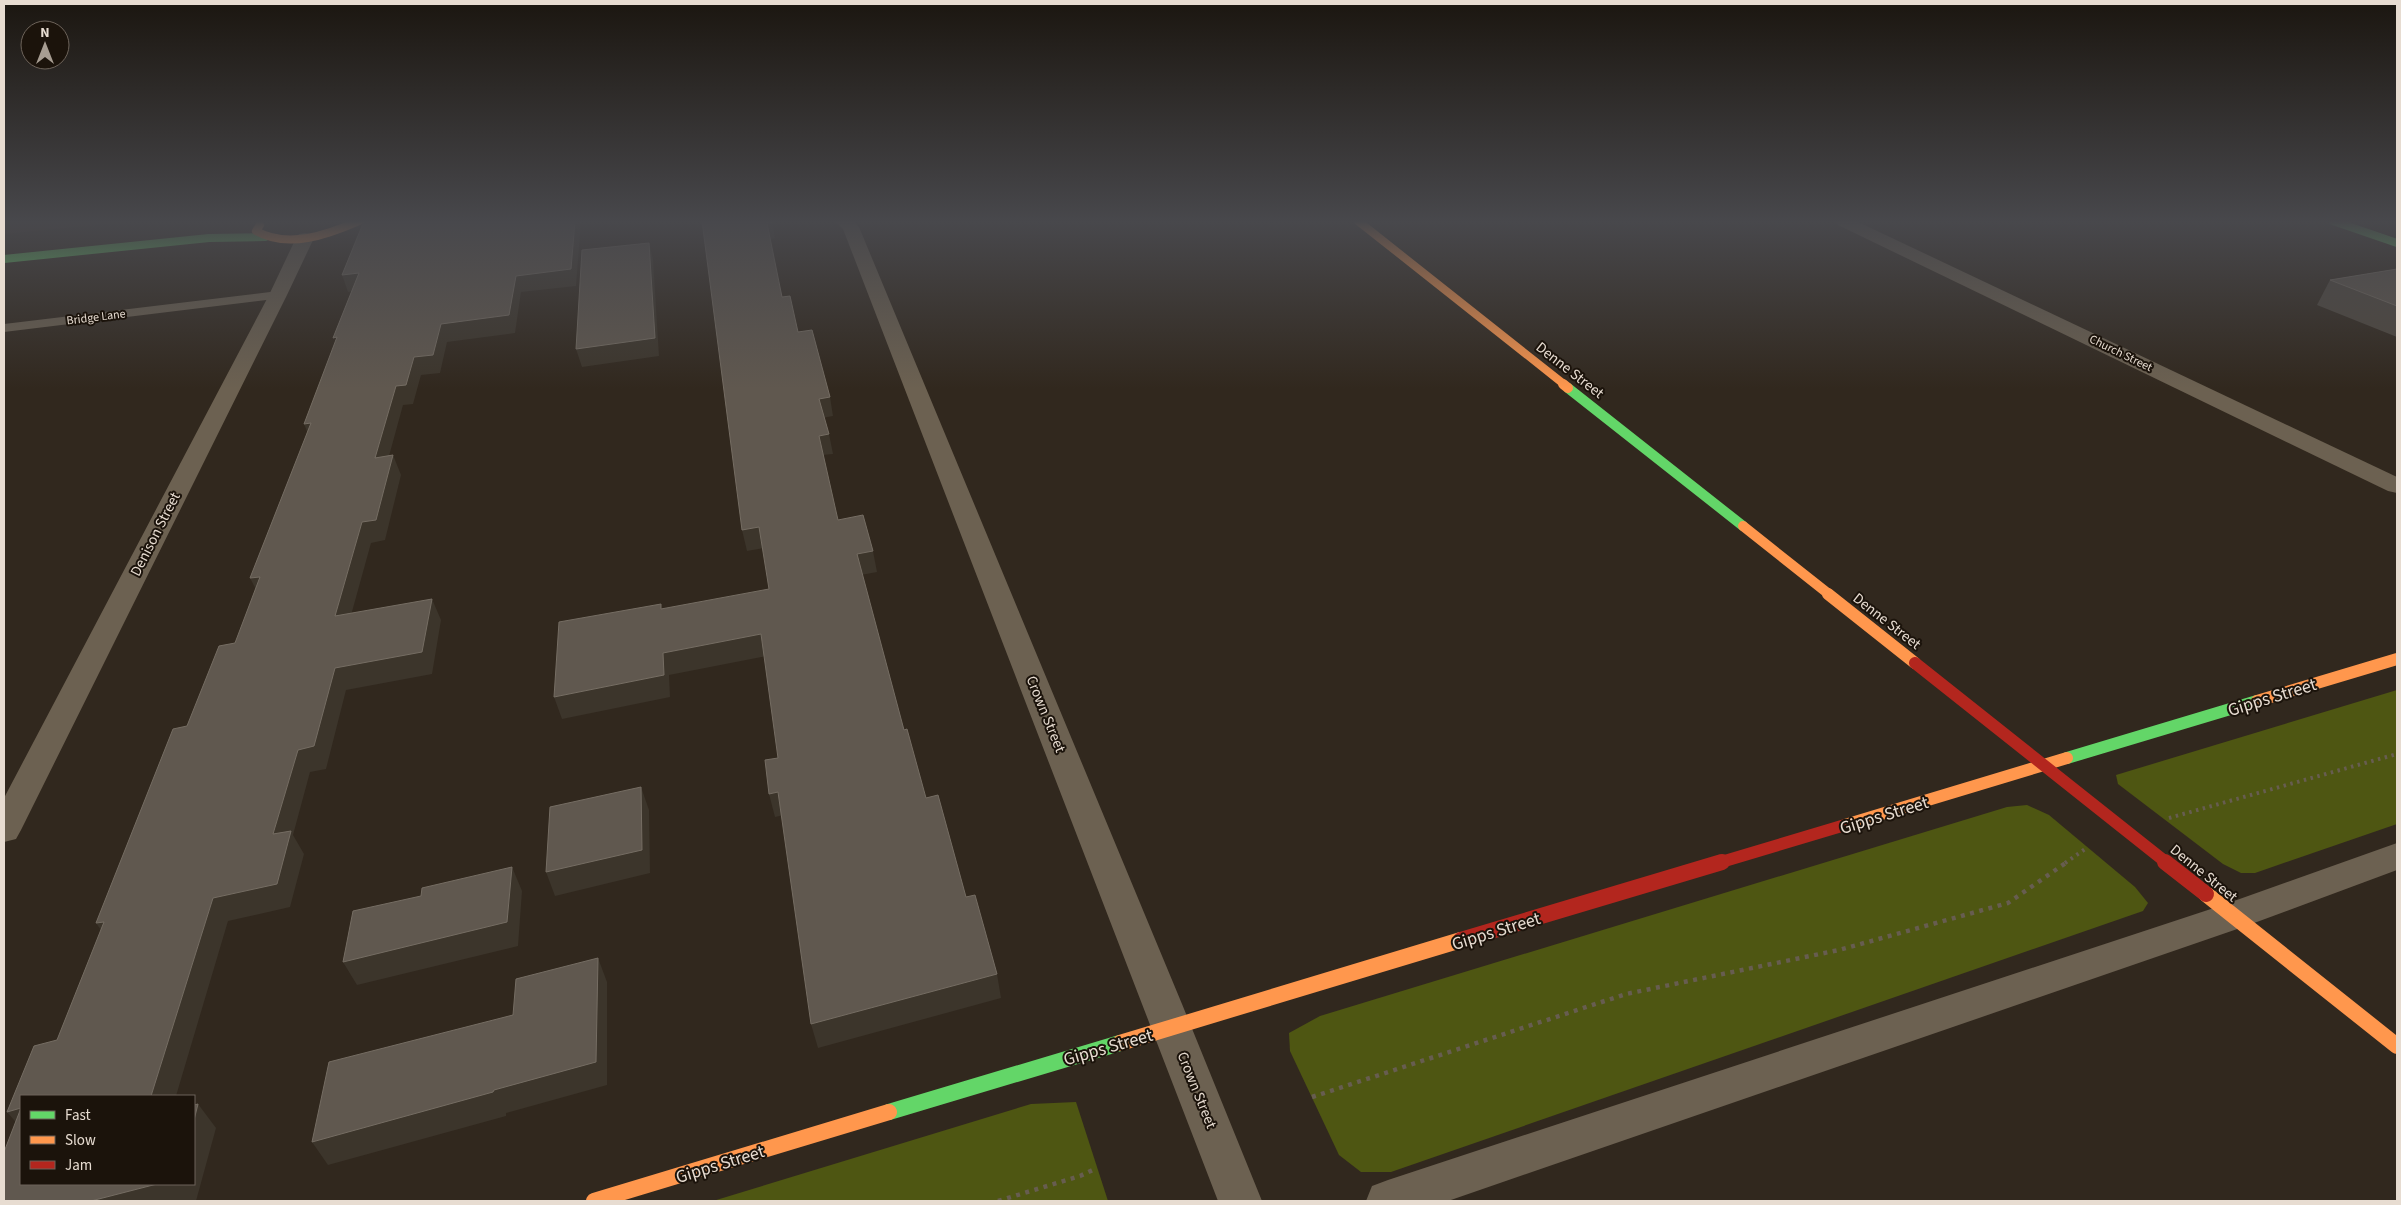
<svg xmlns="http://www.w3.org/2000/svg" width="2401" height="1205" font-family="'Source Sans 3',sans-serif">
  <rect width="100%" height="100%" fill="#31281e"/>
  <path fill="#3f2f25" d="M4 221H138L4 234Z"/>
  <g fill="#4e5612">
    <path d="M2397 690V824L2255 873H2241L2223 864 2118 784 2116 775Z"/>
    <path d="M2027 805 2049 815 2135 887 2148 903 2143 911 1391 1172H1361L1339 1155 1290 1051 1289 1033 1320 1016 2007 807Z"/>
    <path d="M1076 1102 1108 1201H713L1031 1104Z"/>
  </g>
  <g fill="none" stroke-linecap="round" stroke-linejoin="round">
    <g stroke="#675d50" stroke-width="4" stroke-dasharray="2.5 4.5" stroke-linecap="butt">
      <path d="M2169 818 2397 754"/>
      <path d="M2065 863 2088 847"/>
    </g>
    <g stroke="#675d50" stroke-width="4.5" stroke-dasharray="4 5.5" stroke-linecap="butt">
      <path d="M1312 1097 1626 994 1839 950 2008 903 2067 862"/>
      <path d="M998 1201 1080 1176 1097 1168"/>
    </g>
    <path fill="#6c6151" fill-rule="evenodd" d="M278 291 284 295 283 298 4 332V324Z"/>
    <g fill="#6c6151" fill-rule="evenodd">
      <path d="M835 221H853L859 227 1182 1004 1262 1201H1218L843 229Z"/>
      <path d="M1836 221H1856L2397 477V493L2388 491 1838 225Z"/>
      <path d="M305 233 311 234 314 238 287 295 21 830 16 839 4 842V798L269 295 296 238 299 234Z"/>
      <path d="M2397 843V870L2246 926 1448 1201H1366L1372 1186 1388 1180 2220 906Z"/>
    </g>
    <g stroke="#63d668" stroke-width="8">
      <path d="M2333 221 2397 243"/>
      <path d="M4 259 209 238 265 237"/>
    </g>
    <path stroke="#63d668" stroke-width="10" d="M1568 388 1743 526"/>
    <path stroke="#63d668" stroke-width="12" d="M2067 758 2257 701"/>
    <path stroke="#63d668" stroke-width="16" d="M889 1112 1120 1043"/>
    <g stroke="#ff974d" stroke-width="8">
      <path d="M1358 221 1565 385"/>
      <path d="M260 225 256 231C288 249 327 235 359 221"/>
    </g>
    <g stroke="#ff974d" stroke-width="10">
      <path d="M1563 384 1568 388"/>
      <path d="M1743 526 1830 595"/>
    </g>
    <g stroke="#ff974d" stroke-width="12">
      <path d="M1828 594 1915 663"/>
      <path d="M2257 701 2397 659"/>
      <path d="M1845 825 2067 758"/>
    </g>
    <g stroke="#ff974d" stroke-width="16">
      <path d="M2206 894 2397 1046"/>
      <path d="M1120 1043 1461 940"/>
      <path d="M594 1201 889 1112"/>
    </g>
    <g stroke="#b3261e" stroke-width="12">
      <path d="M1915 663 2167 863"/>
      <path d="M1718 863 1845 825"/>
    </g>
    <g stroke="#b3261e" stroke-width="16">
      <path d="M2165 862 2206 894"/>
      <path d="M1461 940 1722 862"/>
    </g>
  </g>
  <path fill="#4f483f" d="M2397 269V337L2317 305 2330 280Z"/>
  <g fill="#3c352b">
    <path d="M575 221H581L576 286 521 292 515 333 447 342 440 373 421 375 413 404 403 405 383 478 375 458 396 386 414 357 441 324Z"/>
    <path d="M767 223H772L775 238 771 239Z"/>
    <path d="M649 243 653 259 659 356 582 367 576 349Z"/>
    <path d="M359 273 365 290 348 292 342 275Z"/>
    <path d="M830 397 833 416 822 418 819 399Z"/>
    <path d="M311 423 312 443 304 424Z"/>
    <path d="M829 434 833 454 822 455 819 436Z"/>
    <path d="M393 455 401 475 385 540 371 543 345 637 335 616 362 522Z"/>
    <path d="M759 527 764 548 747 551 742 530Z"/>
    <path d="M873 551 877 572 861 575 857 554Z"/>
    <path d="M260 577 261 599 250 578Z"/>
    <path d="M432 599 441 620 432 674 346 690 326 769 310 772 293 835 304 854 290 907 228 921 176 1096H151L213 898 273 834 298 750 335 668Z"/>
    <path d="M761 634 766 656 669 675 670 697 562 719 554 697 663 653Z"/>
    <path d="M641 787 649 810 650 873 555 896 546 872Z"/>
    <path d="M778 792 784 815 775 817 769 794Z"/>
    <path d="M512 867 522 891 518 946 357 985 343 962Z"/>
    <path d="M104 922 113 947 96 923Z"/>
    <path d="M598 958 607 982V1085L506 1113V1116L328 1165 312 1142 494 1090Z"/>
    <path d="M997 974 1001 998 818 1048 811 1024Z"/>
    <path d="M198 1104 216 1128 196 1201H91L157 1184H194V1120Z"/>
    <path d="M21 1108V1128L7 1112Z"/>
  </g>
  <g fill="#60584f" stroke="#756d63">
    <path d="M364 221H575L571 269 516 276 509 315 441 324 433 355 414 357 406 385 396 386 375 458 393 455 376 520 362 522 335 616 432 599 422 652 335 668 314 746 298 750 273 834 291 831 277 884 213 898 151 1096H21V1184H157L91 1201H4V1152L21 1108 7 1112 34 1046 57 1040 104 922 96 923 173 729 187 726 219 646 235 643 260 577 250 578 311 423 304 424 337 337 333 338 359 273 342 275Z"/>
    <path d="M702 221H771L772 223H767L782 297 790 296 798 332 812 330 830 397 819 399 829 434 819 436 838 520 863 515 873 551 857 554 904 730 907 729 926 798 938 795 966 897 975 895 997 974 811 1024 778 792 769 794 765 760 778 758 761 634 663 653 664 675 554 697 559 622 661 604V609L769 589 759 527 742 530Z"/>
    <path d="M649 243 655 338 576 349 582 250Z"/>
    <path d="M2397 269V306L2330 280Z"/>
    <path d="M641 787 642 850 546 872 550 807Z"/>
    <path d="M512 867 507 922 343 962 353 911 421 896 422 888Z"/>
    <path d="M598 958 596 1062 494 1090 493 1092 312 1142 329 1062 513 1015 516 979Z"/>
    <path d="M198 1104 194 1120V1105Z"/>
  </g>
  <linearGradient id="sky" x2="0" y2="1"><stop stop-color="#1b1610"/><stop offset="0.57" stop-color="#48484c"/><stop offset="1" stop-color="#48484c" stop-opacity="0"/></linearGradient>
  <rect width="2401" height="389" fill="url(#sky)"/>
  <g text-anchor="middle" stroke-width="4" stroke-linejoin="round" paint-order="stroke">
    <g font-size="12" fill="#e7dcd1" stroke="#1b130b">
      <text transform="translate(96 317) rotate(-7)" y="4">Bridge Lane</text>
      <text transform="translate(2121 353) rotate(26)" y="4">Church Street</text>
    </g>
    <g font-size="15" fill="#e7dcd1" stroke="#1b130b">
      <text transform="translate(1570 370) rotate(38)" y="5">Denne Street</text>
      <text transform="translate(155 534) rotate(-63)" y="5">Denison Street</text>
      <text transform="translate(1887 621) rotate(38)" y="5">Denne Street</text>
      <text transform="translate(1046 714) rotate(68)" y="5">Crown Street</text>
      <text transform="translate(2204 873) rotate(39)" y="5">Denne Street</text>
      <text transform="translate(1197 1090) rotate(68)" y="5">Crown Street</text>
    </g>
    <g font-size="18" fill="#e7dcd1" stroke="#1b130b">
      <text transform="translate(2272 697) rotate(-17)" y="6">Gipps Street</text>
      <text transform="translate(1884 815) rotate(-17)" y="6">Gipps Street</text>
      <text transform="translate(1496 931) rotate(-17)" y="6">Gipps Street</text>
      <text transform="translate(1108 1047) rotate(-16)" y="6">Gipps Street</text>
      <text transform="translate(720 1164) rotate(-17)" y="6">Gipps Street</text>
    </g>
  </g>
  <rect width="2401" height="1205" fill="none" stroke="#e7dcd1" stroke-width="10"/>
  <rect x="20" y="1095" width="175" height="90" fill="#1b130b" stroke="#6d635a"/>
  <rect x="30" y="1111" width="25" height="8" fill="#63d668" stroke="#6d635a"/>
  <text x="65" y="1120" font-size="15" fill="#e7dcd1">Fast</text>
  <rect x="30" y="1136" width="25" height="8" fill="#ff974d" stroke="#6d635a"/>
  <text x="65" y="1145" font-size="15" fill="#e7dcd1">Slow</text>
  <rect x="30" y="1161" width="25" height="8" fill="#b3261e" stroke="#6d635a"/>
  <text x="65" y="1170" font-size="15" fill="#e7dcd1">Jam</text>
  <g transform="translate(45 45)"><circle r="24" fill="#1b130b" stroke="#6d635a"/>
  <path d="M0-4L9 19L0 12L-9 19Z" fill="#a79d92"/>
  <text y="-8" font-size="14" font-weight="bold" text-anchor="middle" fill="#e7dcd1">N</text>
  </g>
</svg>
